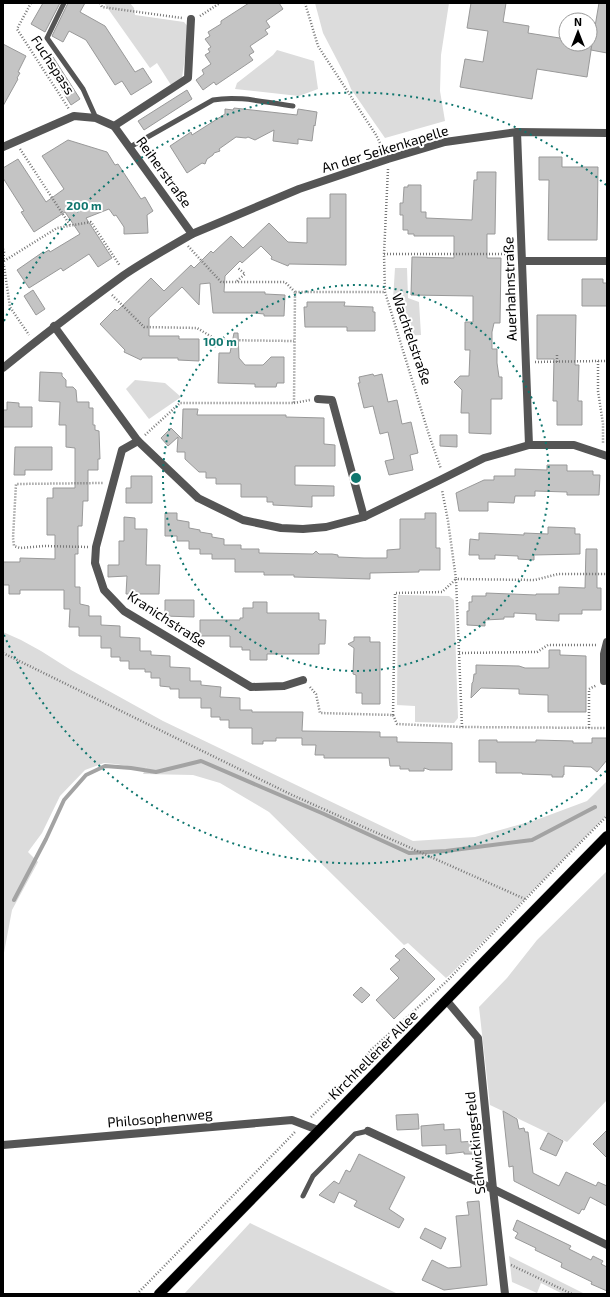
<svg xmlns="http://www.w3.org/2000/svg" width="610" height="1297" font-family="'Exo 2',sans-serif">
  <rect width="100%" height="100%" fill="#fff"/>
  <g fill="#dcdcdc">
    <path d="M104 3H130L134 8 135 15 184 22 189 28 182 78 171 85 157 63 150 68Z"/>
    <path d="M315 3H449L441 55 440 91 445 121 385 138 351 89 347 79 323 33Z"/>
    <path d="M277 50 314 61 318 89 299 96 235 89 237 83 273 55Z"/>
    <path d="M395 268H407L408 298 419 302 421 335 404 336 393 300Z"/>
    <path d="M135 380 165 383 181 397 149 419 126 389Z"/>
    <path d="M398 595 449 596 454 600 458 718 454 723 415 722V706L397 705Z"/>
    <path d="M3 632 21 640 41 651 71 670 163 721 413 841 475 837 536 820 587 801 607 781V815L452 973 446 978 408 943 404 945 269 812 220 783 193 775 143 774 147 766 145 769 115 764 104 763 85 770 60 796 42 833 28 852 38 862 12 910 3 958Z"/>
    <path d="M607 871V1100L567 1142 490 1105 479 1007 507 978 537 940Z"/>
    <path d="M250 1223 398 1294H184Z"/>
    <path d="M509 1256 585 1294H563L541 1283 537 1293 512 1282Z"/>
  </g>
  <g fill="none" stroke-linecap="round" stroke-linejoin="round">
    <path stroke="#a3a3a3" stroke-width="4" d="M14 900 46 839 64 800 86 775 105 766 131 768 156 772 201 761 324 814 409 853 446 851 532 840 595 807"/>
  </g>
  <g fill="#c4c4c4" stroke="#999">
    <path d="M43 3H60L45 32 31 24Z"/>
    <path d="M68 3H85L80 12 105 26 135 72 143 68 152 82 131 95 122 81 115 85 86 40 69 31 63 42 52 36Z"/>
    <path d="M249 3H279L283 9 266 21 270 27 265 30 268 34 250 46 254 52 249 55 253 60 216 85 214 82 203 90 196 80 204 74 202 70 211 64 205 55 210 52 208 49 211 47 205 39 210 36 208 32 221 24V21Z"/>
    <path d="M471 3H506L503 22 529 26 528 33 566 39V44H592L587 77 537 69 532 99 460 87 465 59 483 62 488 31 467 28Z"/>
    <path d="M599 3H607V53L591 50Z"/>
    <path d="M3 44 26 56 18 72 20 73 17 78 18 79 3 106Z"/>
    <path d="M53 57 80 99 71 105 45 63Z"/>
    <path d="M187 90 192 99 144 130 138 121Z"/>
    <path d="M234 108 297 115 298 109 317 112 315 126 314 125 312 141 298 139V144L273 141 274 130 255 140 248 137 246 138 236 137 219 149 220 151 214 153 213 155 207 159 205 164 202 163 187 173 170 146 191 132 192 135 225 114V109L233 110Z"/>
    <path d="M68 140 107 152 115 165 118 164 141 199 145 197 153 211 147 215 148 233 124 234V227L116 215 114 216 109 209 86 218 112 258 98 267 89 254 63 271 61 268 29 288 17 270 43 252 44 253 49 250 50 252 80 234 65 212 34 232 21 212 24 211 3 178V168L18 159 46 202 64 189 42 156Z"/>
    <path d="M539 157H562V167H598L597 240H548L549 180H539Z"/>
    <path d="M477 172H496L495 234H487V258H501L500 323H494L492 332V349H497V363L499 377H502V399H491V434L469 433V413H461L462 390 454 382 460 376H469L470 350H465V322H473V296L411 295 412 257 454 258V236H414V234H408V230H403V215H400V203H403L404 187H408V185H421V212H426V218L472 220 474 180H477Z"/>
    <path d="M330 194H346V265L289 264 288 266 271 259 272 257 261 246 242 263 240 261 225 276 224 292H265V294L285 295 284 316H264V314L254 313H213L210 283 200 284 199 305 182 287 149 318V336H179V339H199V361L178 360V358H142L141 360 124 352 125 350 100 324 115 309 117 311 151 278 164 291 191 265 194 268 211 251 213 253 231 236 243 248 269 223 288 242 307 243V218H330Z"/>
    <path d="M582 279H603V283H607V306H582Z"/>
    <path d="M33 290 45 309 36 315 24 296Z"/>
    <path d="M307 302H345L344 306 373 307V312H375V331H347V327H305L304 307H307Z"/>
    <path d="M537 315H576L575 365H579L578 401H582V425H557V401H553L554 359H537Z"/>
    <path d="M234 333H238L239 358 245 365H263L271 357H284V383H277L276 387H255V384L218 383 219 353H230Z"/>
    <path d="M40 372 62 373V376L66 380V387H73L76 390 77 402H89V408H93V425H95V430L99 431 100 459H98V470H88V501H83L82 526H78V554H75V587H80V604L89 606V616H101V625L120 626V637L140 638V651H151V655L170 656V667L190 668V681H201V685L221 687 220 697 240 698V710H252V712H303L302 731 380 732V737H397V742L452 743V770H430L424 768V771H409V769H400V766H390L389 758H324V755H315L316 745H302V738H276V741H263V744H252V728H229V720H220V717H211V708H201V698H179V689H170V687L160 686V678H151V672H145V669H129V661H120V657H111V648H101V636H79V627H69L70 609H64V590H20V594H9V585H3V562H20V558L55 559V535H47V498H53V488H75V448L66 447V425H59L60 402 39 401Z"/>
    <path d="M373 374 374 376 382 374 388 402 397 400 402 424 411 422 418 453 410 455 413 470 389 475 385 461 394 459 388 432 380 434 373 406 364 408 358 383H360L359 377Z"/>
    <path d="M7 402 19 403V407H32V427H3V410H7Z"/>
    <path d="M183 409H198L197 415H286V417L324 418V444L335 445V466H295V485L334 486V496H312V507L273 505V502H267V497H241V484H216V478H206V472H199L185 459V452H177L178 437 168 446 161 438 171 428 182 439Z"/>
    <path d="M440 435H457V447L440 446Z"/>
    <path d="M15 447H52V470H25V475H14Z"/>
    <path d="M547 465H567V471H593V475H600L599 495H567V492L535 491V496H515L514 503 488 502V511H459L456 493 484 480H494V476H515V469L547 470Z"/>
    <path d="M131 476H152V503H126V488H131Z"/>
    <path d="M165 513H177V520L189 522V528L200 530V532L212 534V537L224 539V545H241V549H259V553L313 554 316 551 319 554H332L338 555V557L364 558H387V550L400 549V519H425V513H436V548H440V570H419V572L370 573V579L294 577V575H264V572H235V559H212V554H200V549H189V541H177V536H165Z"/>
    <path d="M124 517 135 518V529H147L146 565H160L159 594H126L127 576 108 577V565H119V541H124Z"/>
    <path d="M548 527 575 528V534H580V554L534 555V560L518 559V556L495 555V559H479V555H469L470 539 479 540V533L524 535V533L548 534Z"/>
    <path d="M586 549H597V588H601V610H582V614H559V621L536 620V614L514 613V617H504V619L485 620V626L467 625V611H469V602H472V596H486V593L536 595V594H559V587L585 588Z"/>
    <path d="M165 600H194V617L165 616Z"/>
    <path d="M253 602H267V613H319V620H326L325 644H319V654H267V660H250V650H242V647H230V636H200V620H240V618H243V608H253Z"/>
    <path d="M354 637H370V642H380V704H362V693H356V675L353 674 354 648 348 644 354 641Z"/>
    <path d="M549 650H560V655L586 656V712H548V695L519 694V689L481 688 471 698 472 683 473 682 474 674H476V665L519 666 525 668H549Z"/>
    <path d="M592 738H607V760L597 772 591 767 564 766V775H563V777H552V775L522 774V773H496V762H479V740H497V742H536V740L573 741V743H592Z"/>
    <path d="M404 948 435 979 394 1019 376 1000 399 978 390 969 400 960 395 956Z"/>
    <path d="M361 987 370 995 362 1003 353 995Z"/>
    <path d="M503 1111 517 1119 519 1129 524 1128 525 1132H528L533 1173 559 1186 566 1172 596 1186 598 1182 607 1186V1206L590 1197 584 1210 582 1209 579 1214 514 1181 513 1166 509 1167Z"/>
    <path d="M418 1114 419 1129 397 1130 396 1115Z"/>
    <path d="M444 1124V1130L460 1129 461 1142 475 1141 476 1154H464V1152L446 1154V1145L422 1146 421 1126Z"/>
    <path d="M607 1130V1158L593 1144Z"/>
    <path d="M548 1133 563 1141 556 1156 540 1149Z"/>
    <path d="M359 1154 405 1177 389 1209 404 1219 399 1228 354 1206 357 1201 339 1192 334 1203 319 1195 334 1181 339 1184 346 1170 350 1172Z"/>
    <path d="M479 1201 487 1285 444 1290 422 1280 432 1260 448 1268 461 1267 456 1216 469 1215 467 1202Z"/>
    <path d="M517 1220 571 1246 569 1249 591 1260 593 1256 603 1261 601 1264 607 1267V1291L591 1284 592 1282 561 1267 562 1263 535 1250 536 1248 515 1238 518 1233 513 1230Z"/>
    <path d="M425 1228 446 1238 441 1249 420 1238Z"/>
  </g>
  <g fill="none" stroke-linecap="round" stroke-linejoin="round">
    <defs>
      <path id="primary" d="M159 1294 607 836"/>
    </defs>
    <use href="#primary" stroke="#dbdbdb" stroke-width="11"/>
    <g stroke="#777" stroke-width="2.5" stroke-dasharray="1 2" stroke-linecap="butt">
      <path d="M31 3 17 29 69 109"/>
      <path d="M100 3 102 7 182 18"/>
      <path d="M305 3 318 46 376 135 384 151"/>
      <path d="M200 16 220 3"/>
      <path d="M20 149 70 225"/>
      <path d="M388 169 384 254 385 292 429 435 441 469"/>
      <path d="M188 246 221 282H285L295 292"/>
      <path d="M3 249 4 252 3 266"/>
      <path d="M384 254H513"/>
      <path d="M4 261 57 228 91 222 120 266"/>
      <path d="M4 266 10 307 29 335"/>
      <path d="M237 281 245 274 238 268"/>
      <path d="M112 295 144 327 197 328 217 340 294 341"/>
      <path d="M598 361H607"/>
      <path d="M535 362 598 361V391L603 424V444"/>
      <path d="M557 362V355"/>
      <path d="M294 403 310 400"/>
      <path d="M145 435 180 403H294L295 292H385"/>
      <path d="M88 547 44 546 20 548 14 546 13 538 16 484 103 483"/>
      <path d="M3 653 292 795 525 899"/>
      <path d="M459 653 537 652 548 645H596"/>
      <path d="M310 687 316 694 320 713 393 715 397 724 462 727 607 728"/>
      <path d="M393 715 395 593 442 592 456 579 448 521 442 490"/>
      <path d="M462 727 456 579 535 580 558 574H607"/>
      <path d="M589 728V689L597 685"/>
      <path d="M311 1117 349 1080 371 1050 446 982 568 855 607 816"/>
      <path d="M511 1265 572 1294"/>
      <path d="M137 1294 296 1131"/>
    </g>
    <g stroke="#555" stroke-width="5">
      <path d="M64 3 47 38 83 89 96 118"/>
      <path d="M130 147 213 100C239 95 267 103 293 106"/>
      <path d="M303 1196 313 1176 355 1134 368 1131"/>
    </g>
    <g stroke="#555" stroke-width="8">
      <path d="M114 126 188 78 191 19"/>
      <path d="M517 132 529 445"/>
      <path d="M3 147 74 116 96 118 114 126 192 234"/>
      <path d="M522 261H607"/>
      <path d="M54 326 138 441 198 498 243 520 281 528 303 529 326 527 364 517 440 480 484 458 529 445H574L607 456"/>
      <path d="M3 368C42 336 83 305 124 275 146 260 170 247 192 234L299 189 388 159 445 142 517 132 607 133"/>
      <path d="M318 399 332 400 364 517"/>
      <path d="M138 441 122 450 96 547 95 563 104 590 124 611 251 687 284 686 303 680"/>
      <path d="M604 681V654L607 642"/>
      <path d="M447 1001 478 1038 493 1189 505 1294"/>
      <path d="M368 1131 493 1189 607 1245"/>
      <path d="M3 1145 292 1120 318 1130"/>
    </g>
    <use href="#primary" stroke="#000" stroke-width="10"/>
  </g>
  <g fill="none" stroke="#0f766e" stroke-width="2" stroke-dasharray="2 4">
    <circle cx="356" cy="478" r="193"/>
    <path d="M606 771A385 385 0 0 1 4 635M4 321A385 385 0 0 1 606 185"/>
  </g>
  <g text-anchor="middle" stroke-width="4" stroke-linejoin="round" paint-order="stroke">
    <g font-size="14" fill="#000" stroke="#fff">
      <text transform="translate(53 65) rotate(57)" y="5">Fuchspass</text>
      <text transform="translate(385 149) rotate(-17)" y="5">An der Seikenkapelle</text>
      <text transform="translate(164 172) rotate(54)" y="5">Reiherstraße</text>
      <text transform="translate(510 289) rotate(-92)" y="5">Auerhahnstraße</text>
      <text transform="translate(412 339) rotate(71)" y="5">Wachtelstraße</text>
      <text transform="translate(167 619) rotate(33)" y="5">Kranichstraße</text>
      <text transform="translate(373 1055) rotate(-45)" y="5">Kirchhellener Allee</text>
      <text transform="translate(160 1118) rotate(-5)" y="5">Philosophenweg</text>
      <text transform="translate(475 1143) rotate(-96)" y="5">Schwickingsfeld</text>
    </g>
  </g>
  <circle cx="356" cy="478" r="6" fill="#0f766e" stroke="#fff" stroke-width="2"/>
  <g font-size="12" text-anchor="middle" font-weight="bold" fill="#0f766e" stroke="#fff" stroke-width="4" stroke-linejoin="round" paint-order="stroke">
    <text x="84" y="210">200 m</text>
    <text x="220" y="346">100 m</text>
  </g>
  <rect width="610" height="1297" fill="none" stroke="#000000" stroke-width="8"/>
  <g transform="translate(578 32)"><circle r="19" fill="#ffffff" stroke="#999999"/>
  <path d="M0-3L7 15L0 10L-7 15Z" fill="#000000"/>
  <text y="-6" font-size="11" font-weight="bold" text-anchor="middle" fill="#000000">N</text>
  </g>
</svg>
